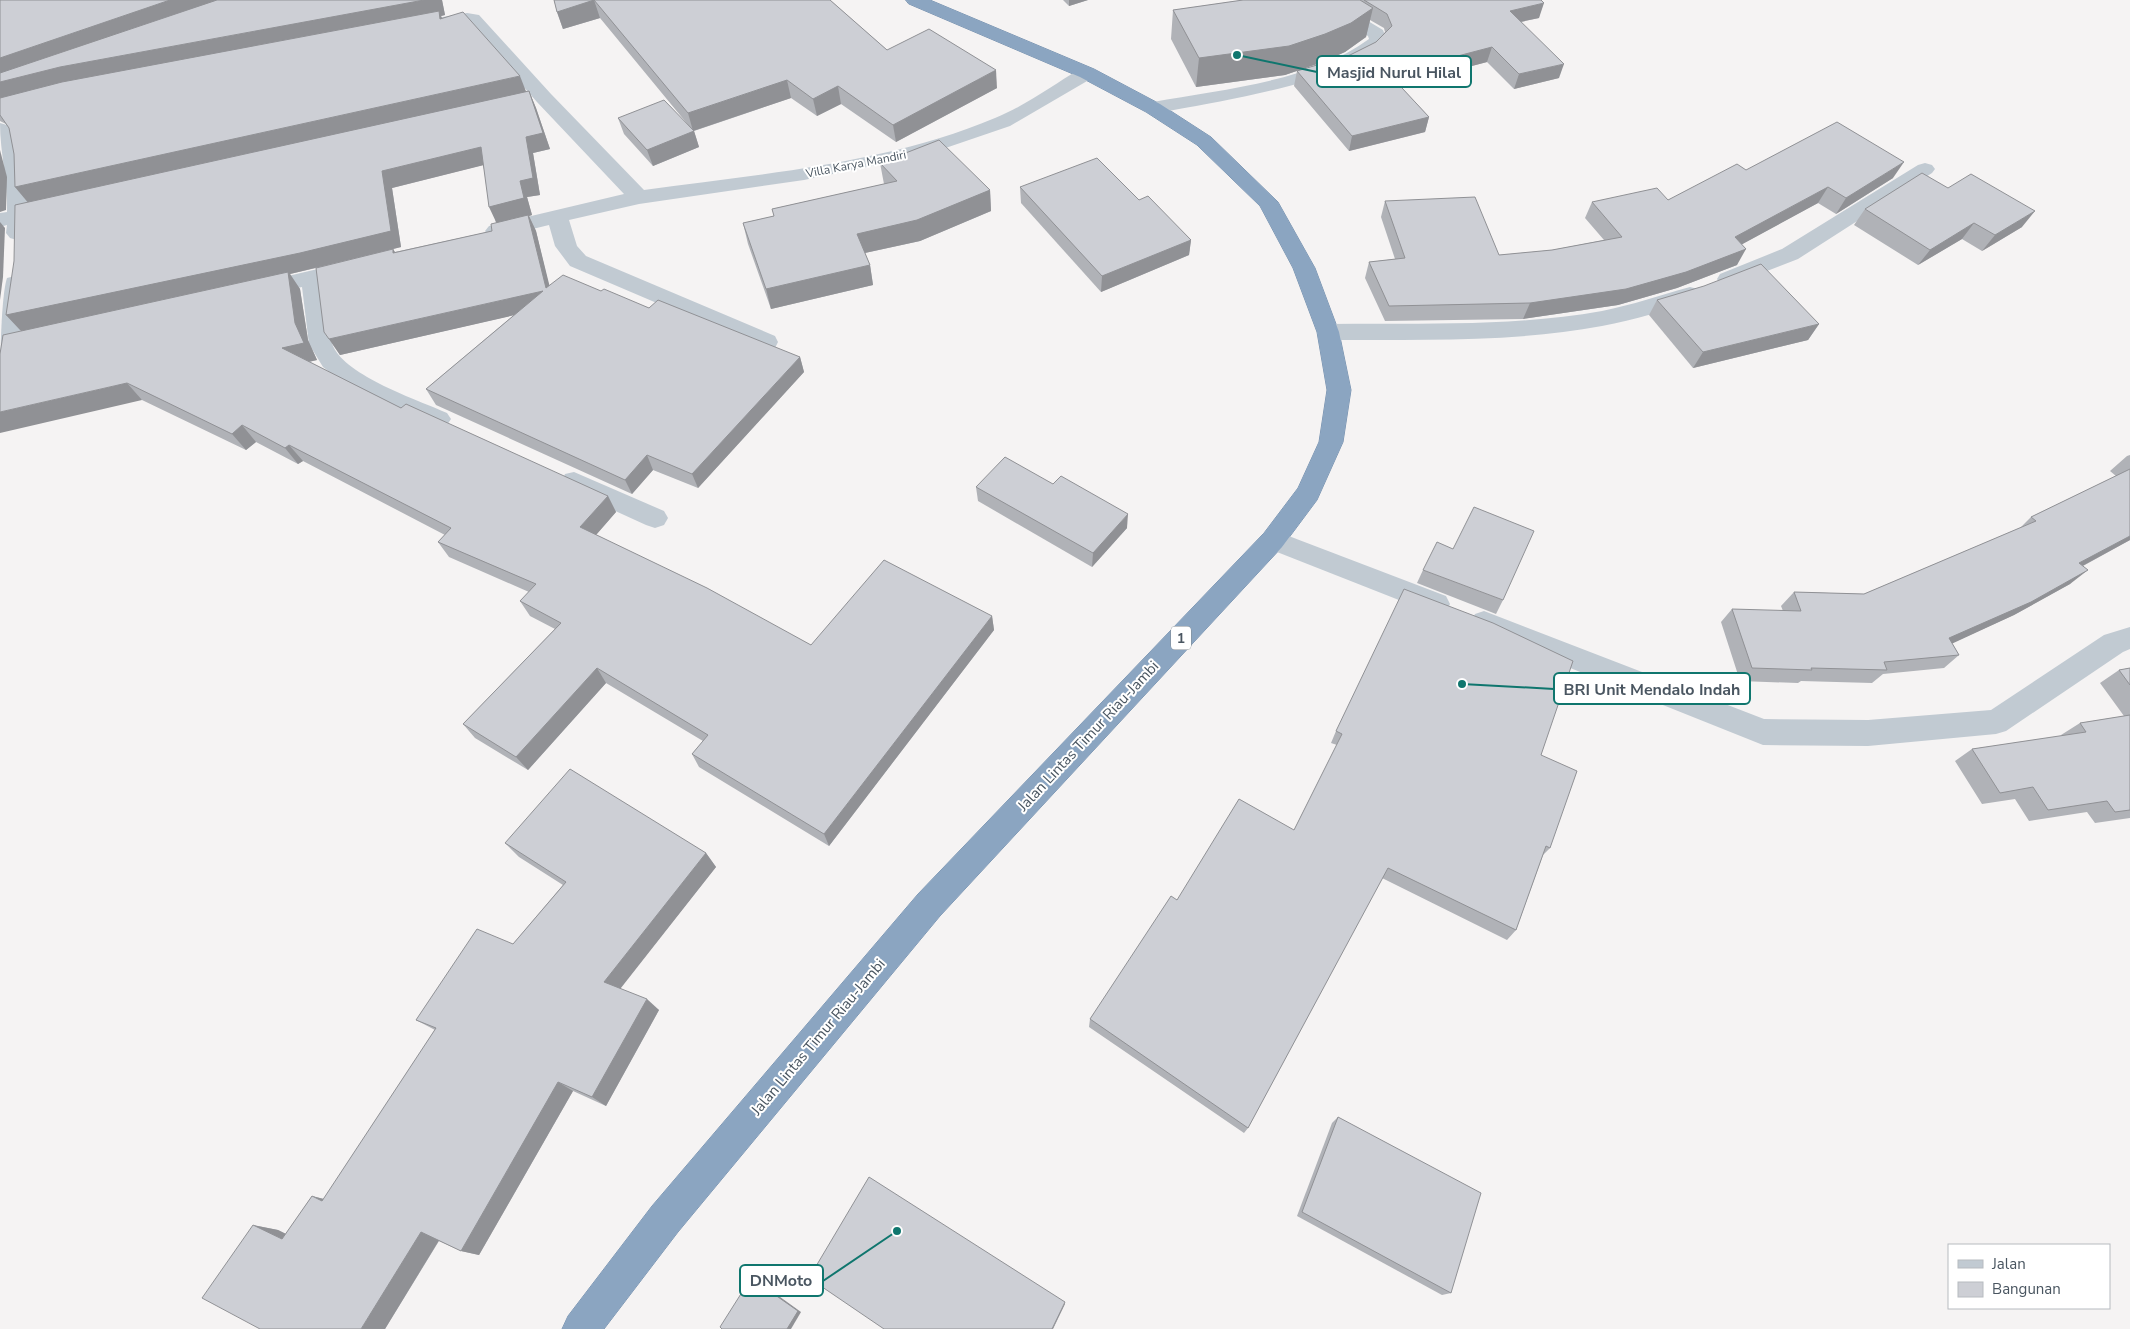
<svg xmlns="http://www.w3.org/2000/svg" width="2130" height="1329" font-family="'Nunito Sans',sans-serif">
  <rect width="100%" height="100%" fill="#f5f3f3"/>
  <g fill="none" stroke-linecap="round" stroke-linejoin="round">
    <defs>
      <path id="highway" d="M906 0H930L1094 69 1160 104 1211 137 1278 202 1315 268 1339 332 1351 390 1343 442 1317 500 1282 547 940 916 678 1232 604 1329H562L568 1316 652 1206 918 894 1264 533 1298 488 1319 442 1327 390 1317 332 1293 268 1260 206 1197 145 1146 112 1080 77 909 4Z"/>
    </defs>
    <use href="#highway" stroke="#7690ad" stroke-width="1"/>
    <g fill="#c1cad2" fill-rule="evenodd">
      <path d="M1312 0H1333L1383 30 1387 41C1359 81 1203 104 1153 114L1146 112 1143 108 1146 104 1153 102C1222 89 1311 82 1369 39L1368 36Z"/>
      <path d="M467 13 479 15 551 94 644 190C760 174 886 164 995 118 1025 106 1053 85 1080 69H1094L1096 73 1094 77 1010 126 925 155 804 180 639 204 569 220 577 246 586 256 775 336 778 342 775 348 767 350 570 266 555 246 549 225 496 238 489 236 485 231 489 226 624 194 537 102 467 23 431 29 425 28 422 24 425 20Z"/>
      <path d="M0 123 7 125C24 150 28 177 28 207L52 201 59 203 62 208 59 213 28 220V233L24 238 17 240 10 238 6 233 7 225 0 227V213L7 212C8 181 0 153 0 123Z"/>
      <path d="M1925 163 1932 165 1935 169 1932 173 1798 259 1728 286 1720 284 1717 279 1720 274 1782 249 1918 165Z"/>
      <path d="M352 261 360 263 363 268 360 273 323 282C326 302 325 327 333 346 346 376 418 400 447 413L451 419 447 425 439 428 431 425 384 405 350 388 323 367 309 344 302 287 258 297 250 295 247 290 250 285 258 283Z"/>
      <path d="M15 276 23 278 26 283 12 399 8 405 0 408C0 379 0 300 7 278Z"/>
      <path d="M1690 287 1698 289 1701 294 1698 299C1666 310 1635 320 1602 326 1512 343 1419 339 1328 340L1320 338 1317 332 1320 326 1328 324C1419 323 1512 327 1602 311 1632 305 1661 295 1690 287Z"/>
      <path d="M574 472 664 511 668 518 664 525 655 528 646 525 565 488 562 481 565 474Z"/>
      <path d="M1273 530 1446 596 1450 604 1446 612 1437 615 1264 547 1260 540 1264 533Z"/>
      <path d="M1484 611 1764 719 1868 720 1991 710 2104 635 2130 627V649L2123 652 2006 731 1996 734 1868 746 1763 745 1475 630 1471 622 1475 614Z"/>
    </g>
    <use href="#highway" fill="#8ba5c1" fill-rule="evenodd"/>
  </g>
  <g fill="#b0b2b7" fill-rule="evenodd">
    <path d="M0 0H442L445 15 441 16 442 18 527 92 529 91 536 108 550 149 533 153 540 195 527 197 532 215 529 216 536 231 549 286 601 291 649 308 800 357 804 372 698 488 653 470 632 494 436 405 426 389 514 315 340 355 329 339 316 268 290 274 300 289 308 340 317 360 309 362 401 408 608 496 616 512 596 535 811 645 992 616 994 630 829 846 699 767 692 754 703 741 606 683 528 770 475 738 463 724 555 629 530 616 520 601 529 592 449 557 438 542 445 535 303 461 298 464 256 442 246 450 142 400 21 331 6 315 28 202 15 187 14 154 9 128 6 124 0 121ZM483 165 496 223 492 231 395 252 393 249 401 247 392 188Z"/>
    <path d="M554 0H830L887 50 997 88 896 142 841 104 817 116 791 98 694 131 699 147 653 166 624 134 618 118 689 126 600 18 563 29 557 12Z"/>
    <path d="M1063 0H1088L1069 6Z"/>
    <path d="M1243 0H1541L1539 18 1521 22 1559 78 1514 89 1487 62 1399 85 1429 117 1425 132 1349 151 1294 86 1297 71 1350 55 1376 42 1385 32 1384 28 1370 20 1366 37 1345 52 1320 63 1285 75 1196 87 1171 39 1173 10Z"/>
    <path d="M880 163 990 190 991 211 920 241 865 253 870 265 873 285 771 309 748 244 743 223 774 216 772 209 884 184Z"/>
    <path d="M1746 170 1893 178 1836 214 1818 203 1742 244 1737 265 1677 288 1618 305 1523 319 1385 321 1365 278 1369 262 1395 259 1381 217 1385 201 1499 255 1552 250 1604 240 1585 218 1592 202 1668 200Z"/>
    <path d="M1020 187 1139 200 1191 240 1189 255 1101 292 1021 203Z"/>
    <path d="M1948 188 2022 227 1982 251 1962 239 1918 265 1854 225 1865 209Z"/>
    <path d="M1657 300 1819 324 1808 340 1693 368 1649 315Z"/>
    <path d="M2130 455V540L2083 566 2070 584 2014 615 1952 643 1959 655 1944 668 1883 674 1872 683 1801 681 1798 683 1740 681 1721 622 1732 609 1783 611 1781 606 1794 592 1864 594 2020 528 2031 517 2116 476 2110 471 2127 456Z"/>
    <path d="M976 487 1127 528 1092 567 978 501Z"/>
    <path d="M1423 570 1503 600 1496 614 1417 583Z"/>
    <path d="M2130 668V818L2095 823 2087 812 2029 821 2015 799 1982 804 1955 761 1972 749 2062 736 2061 735 2080 723 2124 716 2100 683 2119 670Z"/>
    <path d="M1336 731 1541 755 1550 848 1543 855 1516 930 1507 940 1382 878 1248 1128 1244 1133 1089 1027 1090 1019 1177 900 1294 830 1337 745 1331 743Z"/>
    <path d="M505 843 706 853 716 867 620 988 659 1010 606 1106 573 1091 479 1255 461 1251 439 1241 385 1329 253 1225 278 1230 286 1234 312 1196 324 1199 435 1030 416 1020 513 944 563 885 519 857Z"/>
    <path d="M1338 1117 1451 1293 1442 1295 1297 1216 1332 1123Z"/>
  </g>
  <g fill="#909195">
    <path d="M170 0H232L0 80V58Z"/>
    <path d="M424 0H442L445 15 441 16 447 29 0 103V82L60 67Z"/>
    <path d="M594 0 600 18 563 29 557 12Z"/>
    <path d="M1069 0H1088L1069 6Z"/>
    <path d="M1544 3 1539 18 1505 25 1510 11Z"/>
    <path d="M1373 8 1366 37 1345 52 1320 63 1285 75 1196 87 1199 58Z"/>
    <path d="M1492 47 1487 62 1385 89 1389 74Z"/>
    <path d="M1564 64 1559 78 1514 89 1519 74Z"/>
    <path d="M996 70 997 88 896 142 893 125Z"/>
    <path d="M520 76 527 94 30 205 15 187Z"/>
    <path d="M787 80 791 98 693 131 688 113Z"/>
    <path d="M838 86 841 104 817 116 813 99Z"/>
    <path d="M529 91 536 108 550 149 533 153 540 195 527 197 532 215 529 216 536 231 554 304 497 224 489 207 520 181 526 137Z"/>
    <path d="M1429 117 1425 132 1349 151 1352 136Z"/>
    <path d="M694 131 699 147 653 166 647 150Z"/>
    <path d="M481 147 488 164 392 188 401 247 393 249 402 264 393 253V249L290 274 300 289 308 340 317 360 294 365 22 332 6 315 382 171Z"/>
    <path d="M0 150 7 177 6 210 0 212Z"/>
    <path d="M1904 162 1893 178 1836 214 1846 198Z"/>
    <path d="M1828 187 1818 203 1726 253 1735 237Z"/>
    <path d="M990 190 991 211 920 241 860 254 857 234Z"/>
    <path d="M2035 211 2022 227 1982 251 1995 235Z"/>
    <path d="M0 222 5 228 3 277 0 300Z"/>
    <path d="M1974 223 1962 239 1918 265 1930 250Z"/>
    <path d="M1191 240 1189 255 1101 292 1102 276Z"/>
    <path d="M1746 249 1737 265 1677 288 1618 305 1523 319 1530 303Z"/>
    <path d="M870 265 873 285 771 309 766 289Z"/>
    <path d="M543 291 550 307 340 355 329 339Z"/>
    <path d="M1819 324 1808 340 1693 368 1703 352Z"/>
    <path d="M800 357 804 372 698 488 692 474Z"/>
    <path d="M127 383 142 400 0 433V412Z"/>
    <path d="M242 425 256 442 246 450 232 434Z"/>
    <path d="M289 445 303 461 298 464 285 448Z"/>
    <path d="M647 455 653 470 632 494 625 480Z"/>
    <path d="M608 496 616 512 589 543 580 527Z"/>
    <path d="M1128 514 1127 528 1092 567 1093 553Z"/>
    <path d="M2130 536V540L2062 577 2079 563Z"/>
    <path d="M2088 570 2070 584 2014 615 1934 652 1949 638Z"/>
    <path d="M992 616 994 630 829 846 824 834Z"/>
    <path d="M597 668 606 683 528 770 516 757Z"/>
    <path d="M706 853 716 867 617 993 604 982Z"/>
    <path d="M647 999 659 1010 606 1106 592 1097Z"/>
    <path d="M558 1082 573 1091 479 1255 461 1251Z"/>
    <path d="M312 1196 335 1202 322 1201Z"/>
    <path d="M253 1225 278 1230 306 1244 282 1239Z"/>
    <path d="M421 1232 441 1237 385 1329H361Z"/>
    <path d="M751 1278 755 1279 801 1312 791 1329H787Z"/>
    <path d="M1065 1302V1304L1053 1329H1052Z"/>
  </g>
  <g fill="#cdcfd5" stroke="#909195">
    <path d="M0 0H170L0 58Z"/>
    <path d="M217 0H424L60 67 0 82V73Z"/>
    <path d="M554 0H830L887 50 929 29 996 70 893 125 838 86 813 99 787 80 688 113 594 0 557 12Z"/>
    <path d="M1243 0H1360L1373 8 1351 23 1325 34 1289 46 1199 58 1173 10Z"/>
    <path d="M1364 0H1541L1544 3 1510 11 1564 64 1519 74 1492 47 1389 74 1429 117 1352 136 1297 71 1350 55 1376 42 1392 26 1387 14Z"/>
    <path d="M439 11 440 19 463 12 520 76 15 187 14 154 9 128 0 115V98L62 82Z"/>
    <path d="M529 91 543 133 526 137 533 178 520 181 524 198 489 207 481 147 382 171 391 231 300 253 6 315 14 261 15 205Z"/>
    <path d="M664 100 694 131 647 150 618 118Z"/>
    <path d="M1837 122 1904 162 1846 198 1828 187 1735 237 1746 249 1686 272 1626 289 1530 303 1389 306 1369 262 1405 258 1385 201 1475 197 1499 255 1552 250 1622 237 1592 202 1657 188 1668 200 1737 164 1746 170Z"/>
    <path d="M939 140 990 190 917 220 857 234 870 265 766 289 743 223 774 216 772 209 897 181 880 163Z"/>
    <path d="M1097 158 1139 200 1148 196 1191 240 1102 276 1020 187Z"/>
    <path d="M1922 173 1948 188 1971 174 2035 211 1995 235 1974 223 1930 250 1865 209Z"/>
    <path d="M528 215 546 288 563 275 601 291 604 289 649 308 658 300 800 357 692 474 647 455 625 480 426 389 543 291 329 339 324 332 316 268 393 249V253L492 231 491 224Z"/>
    <path d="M1761 264 1819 324 1703 352 1657 300 1704 286Z"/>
    <path d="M288 272 295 323 304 343 282 348 401 408 406 404 608 496 580 527 707 588 811 645 884 560 992 616 824 834 692 754 708 735 597 668 516 757 463 724 561 623 520 601 536 584 438 542 451 528 289 445 285 448 242 425 232 434 127 383 0 412V354L3 335Z"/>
    <path d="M1005 457 1053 484 1061 476 1128 514 1093 553 976 487Z"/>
    <path d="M2130 469V536L2079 563 2088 570 2031 602 1949 638 1959 655 1884 662 1887 670 1811 668 1812 670 1752 668 1732 609 1801 611 1794 592 1864 594 2036 521 2031 517Z"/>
    <path d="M1474 507 1534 531 1503 600 1423 570 1437 542 1453 549Z"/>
    <path d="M1404 589 1493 623 1573 661 1541 755 1577 771 1550 848 1546 846 1516 930 1388 868 1248 1128 1090 1019 1171 896 1177 900 1239 799 1294 830 1342 734 1336 731Z"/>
    <path d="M2130 668V685L2119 670Z"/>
    <path d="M2130 715V810L2115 812 2107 801 2048 810 2033 787 2000 793 1972 749 2086 732 2080 723Z"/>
    <path d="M570 769 706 853 604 982 647 999 592 1097 558 1082 461 1251 421 1232 361 1329H260L202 1298 253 1225 282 1239 312 1196 322 1201 436 1028 416 1020 477 929 513 944 566 882 505 843Z"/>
    <path d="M1338 1117 1481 1193 1451 1293 1302 1212Z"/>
    <path d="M869 1177 1065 1302 1052 1329H884L809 1278Z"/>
    <path d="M751 1278 798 1311 787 1329H722L720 1327Z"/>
  </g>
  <g text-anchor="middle" stroke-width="4" stroke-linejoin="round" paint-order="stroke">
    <g font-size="12" fill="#4a5661" stroke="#fff">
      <text transform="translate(856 164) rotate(-11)" y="4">Villa Karya Mandiri</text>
    </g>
    <rect fill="#fff" stroke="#808990" stroke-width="1" x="1171" y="626.5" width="20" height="23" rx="4"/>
    <g font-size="14" font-weight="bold" fill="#4a5661">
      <text x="1181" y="643">1</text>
    </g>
    <g font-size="15" fill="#4a5661" stroke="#fff">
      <text transform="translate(1088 736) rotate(-47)" y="5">Jalan Lintas Timur Riau-Jambi</text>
      <text transform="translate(818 1037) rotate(-50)" y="5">Jalan Lintas Timur Riau-Jambi</text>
    </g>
  </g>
  <path fill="none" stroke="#0f766e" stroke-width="2" d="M1237 55L1317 72M1462 684L1554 689M897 1231L823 1281"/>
  <g fill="#0f766e" stroke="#fff" stroke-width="2">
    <circle cx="1237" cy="55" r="5"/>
    <circle cx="1462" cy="684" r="5"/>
    <circle cx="897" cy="1231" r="5"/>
  </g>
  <g fill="#fff" stroke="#0f766e" stroke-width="2">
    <rect x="1317" y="56" width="154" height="31" rx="5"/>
    <rect x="1554" y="673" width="196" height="31" rx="5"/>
    <rect x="740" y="1265" width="83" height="31" rx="5"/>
  </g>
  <g font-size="16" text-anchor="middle" font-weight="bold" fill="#4a5661">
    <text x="1394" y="78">Masjid Nurul Hilal</text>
    <text x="1652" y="695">BRI Unit Mendalo Indah</text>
    <text x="781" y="1286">DNMoto</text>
  </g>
  <rect x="1948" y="1244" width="162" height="65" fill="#ffffff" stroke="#b7bbc0"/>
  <rect x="1958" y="1260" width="25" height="8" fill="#c1cad2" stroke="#b7bbc0"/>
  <text x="1992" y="1269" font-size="15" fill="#4a5661">Jalan</text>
  <rect x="1958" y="1282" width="25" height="15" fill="#cdcfd5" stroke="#b7bbc0"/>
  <text x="1992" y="1294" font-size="15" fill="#4a5661">Bangunan</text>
</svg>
